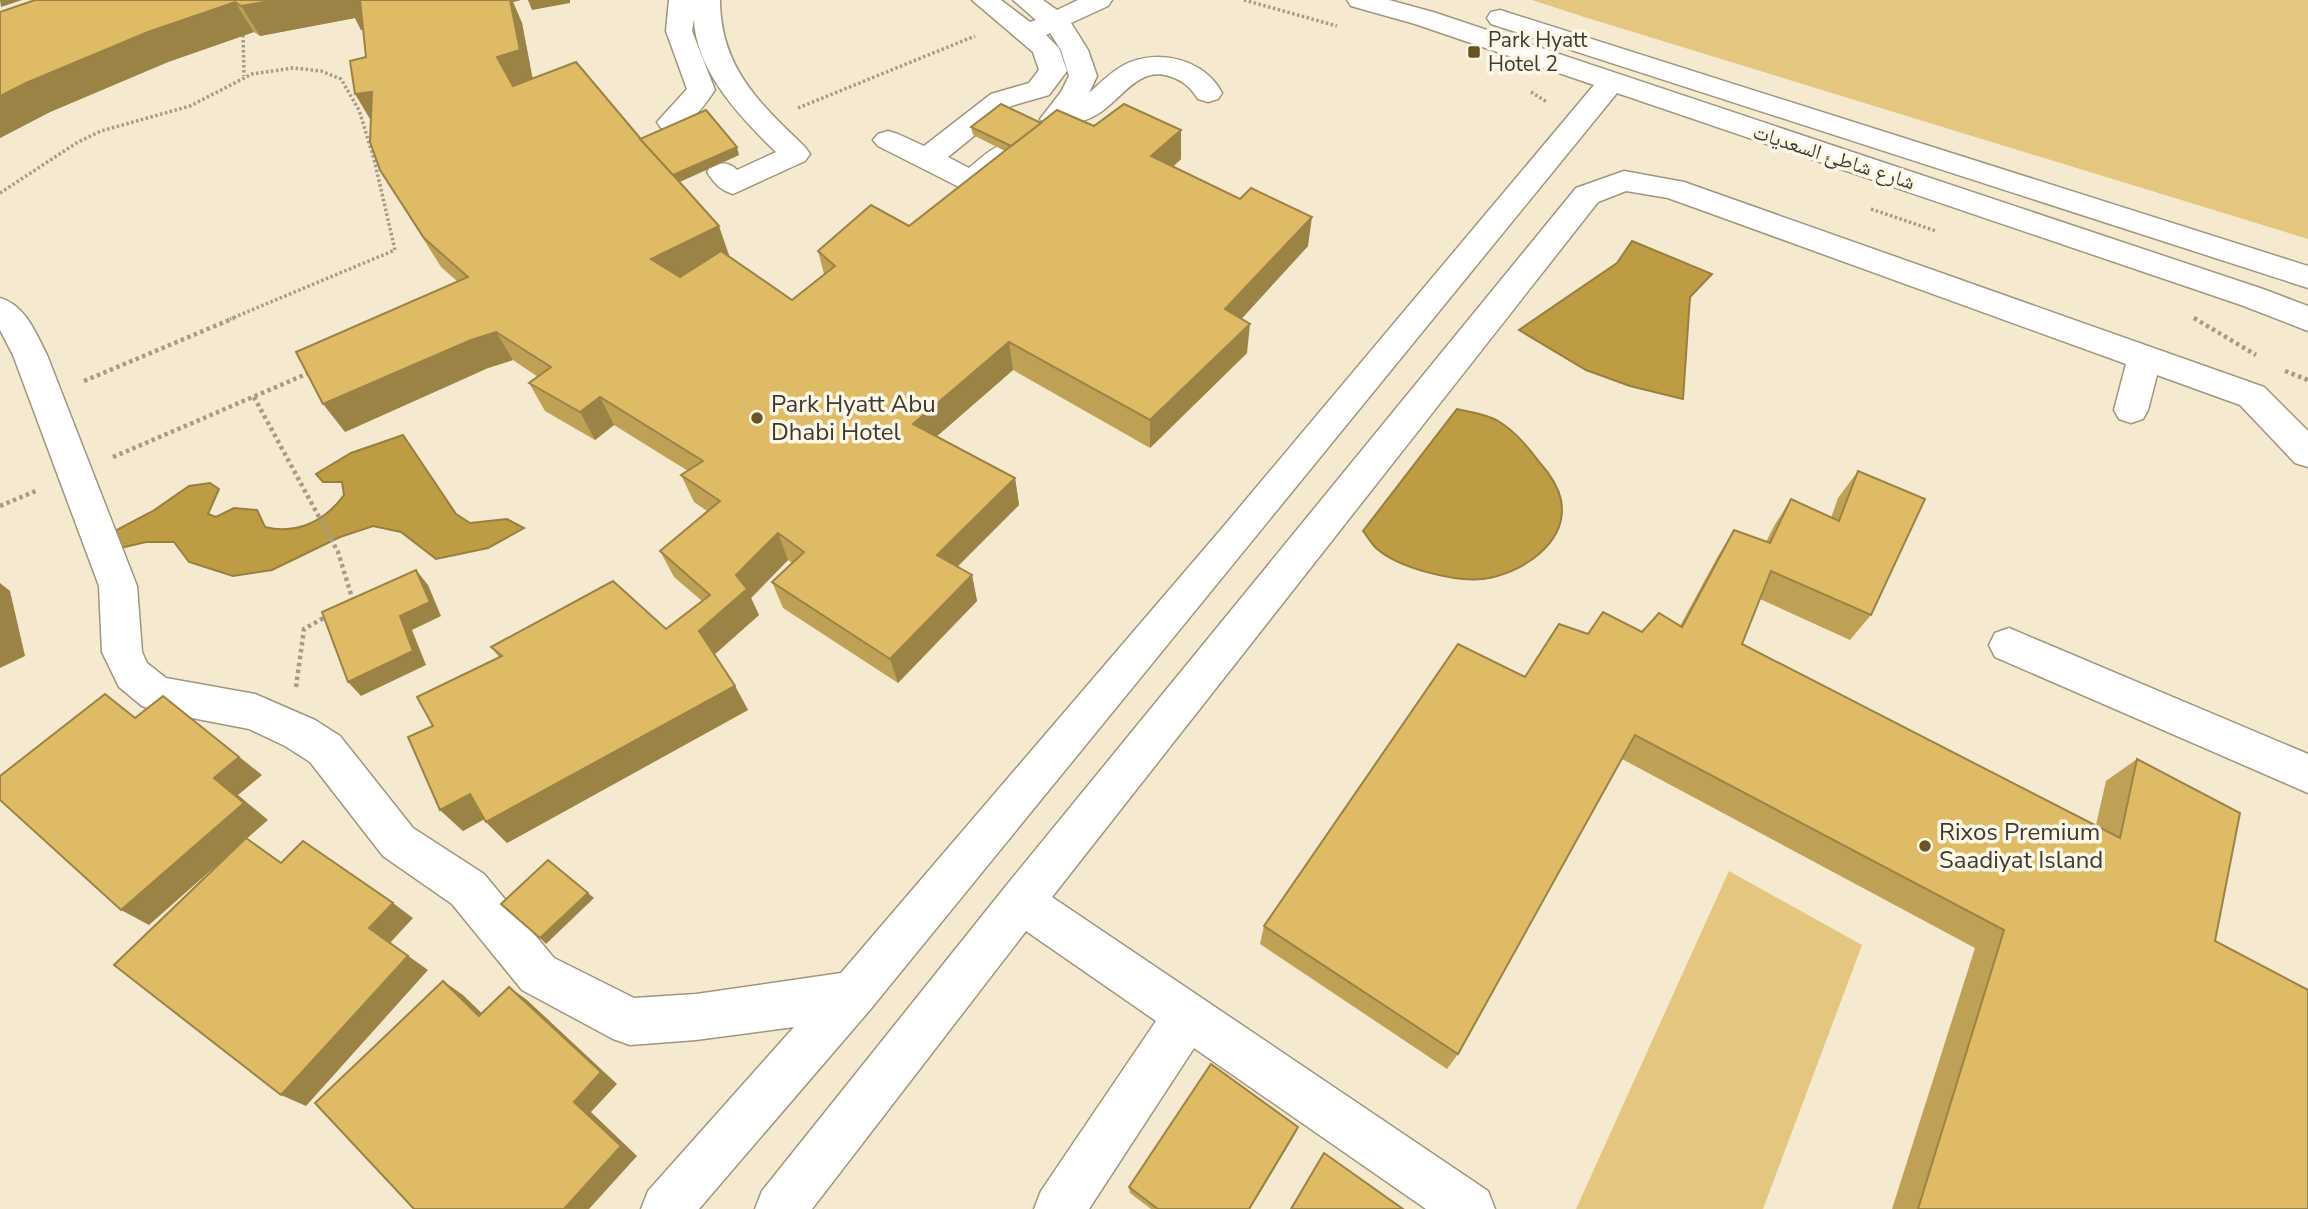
<svg xmlns="http://www.w3.org/2000/svg" width="2308" height="1209" font-family="'Nunito Sans','Noto Naskh Arabic',sans-serif">
  <rect width="100%" height="100%" fill="#f5e9cf"/>
  <g fill="#e4c67f">
    <path d="M1532 0H2308V239L1581 16Z"/>
    <path d="M1729 871 1862 945 1763 1209H1576Z"/>
  </g>
  <g fill="#be9c44" stroke="#987f3e" stroke-width="2">
    <path d="M1632 241 1712 274 1690 297 1683 399 1630 386 1586 370 1519 330 1617 263Z"/>
    <path d="M1457 409C1469 412 1487 414 1498 421 1514 430 1529 448 1540 463 1549 473 1558 486 1561 500 1569 543 1521 574 1483 579 1454 582 1398 568 1376 548 1371 543 1367 536 1363 531Z"/>
    <path d="M403 435 456 514 470 523 507 519 524 528 488 548 436 559 401 532 373 526 340 537 272 570 233 576 189 562 174 542H146L116 549 111 533 153 511 189 486 210 483 219 489 208 514 216 517 234 508 257 510 265 527C297 535 325 521 344 495L342 482H323L316 474 351 453Z"/>
  </g>
  <g fill="none" stroke-linecap="round" stroke-linejoin="round">
    <defs>
      <g id="minor">
        <path d="M669 0H720C720 67 760 104 805 147L810 154 805 161 733 194C720 190 714 183 707 172L711 165C722 163 729 162 737 170L776 152C740 117 696 71 694 19L692 31 715 90C703 108 684 134 661 128L657 122 687 89 666 31Z"/>
        <path d="M972 0H1001L1030 22 1036 20 1013 0H1043L1057 10 1078 0H1112L1108 6 1071 23 1088 50 1097 76 1089 93C1100 83 1111 72 1124 65 1157 48 1205 59 1222 93L1218 99 1208 102 1198 99C1190 87 1184 81 1169 76 1137 66 1120 102 1096 115 1082 123 1058 129 1044 125L1040 119 1061 92 1069 76 1061 50 1050 33 1046 35 1059 48 1067 71 1049 95 1011 106 948 157 969 168C985 155 998 140 1018 145L1023 152C1011 170 983 194 961 188L878 146 873 140 878 134 888 131 898 134 924 146 991 94 1029 83 1039 70 1033 52Z"/>
        <path d="M1347 0H1389L1433 12 2263 289 2308 306V331L2241 305 1617 93 869 1011 699 1209H641L648 1191 794 1027 696 1040 630 1045 613 1039 522 990 452 904 383 856 310 762 285 746 249 729 156 711 142 706 119 687 102 652 99 586 13 355 0 330V298C25 305 36 333 47 355L137 586 142 652 147 663 166 678 255 694 315 720 340 736 413 828 484 874 554 958 634 998 696 994 841 973 1223 527 1594 85 1415 24 1351 6Z"/>
        <path d="M1500 10 2308 266V288L1491 24 1487 18 1491 12Z"/>
        <path d="M1624 171 1684 182 2264 387 2308 431V467L2295 463 2240 405 2157 375 2148 410 2143 419 2131 423 2119 419 2114 410 2126 364 1668 198 1626 191 1598 202 1052 897 1488 1191 1495 1209H1426L1194 1048 1089 1209H1034L1041 1191 1156 1021 1026 931 812 1209H755L762 1191 1005 887 1576 188Z"/>
        <path d="M2009 628 2308 754V793L1995 657 1989 645 1995 633Z"/>
      </g>
    </defs>
    <use href="#minor" stroke="#a0957d" stroke-width="3"/>
    <g stroke="#a49c89" stroke-width="3.5" stroke-dasharray="2.5 2.5" stroke-linecap="butt">
      <path d="M1244 0 1337 26"/>
      <path d="M243 35 244 76"/>
      <path d="M1531 92 1547 102"/>
      <path d="M798 108 975 36"/>
      <path d="M0 193 78 142 101 131 190 106 252 74 293 68 321 71 341 79 359 110 374 159 395 250 230 319"/>
      <path d="M1871 209 1936 231"/>
      <path d="M2194 318 2196 319"/>
    </g>
    <g stroke="#a49c89" stroke-width="4.5" stroke-dasharray="3.5 3.5" stroke-linecap="butt">
      <path d="M2194 318 2256 355"/>
      <path d="M2285 371 2308 380"/>
      <path d="M84 381 234 318"/>
      <path d="M254 397 338 552 353 601 350 602"/>
      <path d="M113 457 311 372"/>
      <path d="M0 506 38 490"/>
      <path d="M296 687 304 629 327 616"/>
    </g>
    <use href="#minor" fill="#fff" fill-rule="evenodd"/>
  </g>
  <g fill="#bfa156">
    <path d="M35 0H521L513 2 522 23 532 78 640 139 739 155 680 182 729 255 728 256 792 300 824 274 818 251 909 226 1005 151 973 135 971 127 1041 123 1181 130V159L1173 167 1308 246 1241 319 1247 353 1150 448 1013 370 937 436 1015 478 1019 505 957 567 972 575 977 601 898 683 783 608 772 582 792 563 788 560 751 598 759 615 714 654 735 686 748 710 507 843 486 822 484 819 463 831 440 810 433 726 499 657 491 647 666 629 702 601 674 577 660 551 707 511 694 502 681 475 688 471 614 425 595 440 545 411 529 383 538 377 513 360 488 368 345 432 458 282 441 267 380 170 371 121 363 30H361L355 18 260 36 254 32 168 62 50 112 0 138V12Z"/>
    <path d="M1858 471 1871 615 1850 640 1760 599 1742 644 2096 825 2106 781 2137 759 2215 941 2308 1209H1892L1975 948 1622 759 1458 1054 1447 1069 1260 944 1264 926 1525 677 1588 634 1642 632 1680 626 1718 556 1734 530 1766 542 1774 526 1791 499 1831 518 1838 498Z"/>
    <path d="M1298 1127 1295 1134 1250 1209H1151L1130 1193 1129 1187Z"/>
  </g>
  <g fill="#9b8346">
    <path d="M0 0H22L1 7Z"/>
    <path d="M277 0H360L376 29 361 30 355 18 260 36 241 6Z"/>
    <path d="M486 0H521L513 2 522 23 533 80 511 86 497 57Z"/>
    <path d="M528 0H570V3L532 10Z"/>
    <path d="M235 2 254 32 168 62 50 112 0 138V96L26 83 148 32Z"/>
    <path d="M372 92 373 124 355 94Z"/>
    <path d="M1181 130V159L1151 186V156Z"/>
    <path d="M737 147 739 155 668 187 665 178Z"/>
    <path d="M1312 217 1308 246 1224 338 1225 309Z"/>
    <path d="M719 226 729 255 664 288 651 259Z"/>
    <path d="M1250 324 1247 353 1150 448V420Z"/>
    <path d="M496 332 513 360 488 368 345 432 323 404 471 340Z"/>
    <path d="M1009 342 1013 370 920 451 913 424Z"/>
    <path d="M600 397 614 425 595 440 580 412Z"/>
    <path d="M1015 478 1019 505 943 581 937 555Z"/>
    <path d="M778 533 788 560 751 598 759 615 713 656 699 631 736 575Z"/>
    <path d="M416 570 428 585 441 616 412 630 426 665 361 696 348 682 400 616Z"/>
    <path d="M972 575 977 601 898 683 890 659Z"/>
    <path d="M0 583 10 591 25 656 0 668Z"/>
    <path d="M735 686 748 710 507 843 486 822Z"/>
    <path d="M163 696 262 775 238 795 268 820 149 925 121 910 214 778Z"/>
    <path d="M470 794 492 815 463 831 440 810Z"/>
    <path d="M588 893 594 898 546 944 540 938Z"/>
    <path d="M393 903 413 918 390 943 428 970 306 1106 281 1095 369 928Z"/>
    <path d="M443 981 463 995 498 1029 479 1016Z"/>
    <path d="M509 987 527 1000 617 1084 591 1112 637 1156 589 1209H564Z"/>
    <path d="M1298 1127 1295 1134 1250 1209H1249Z"/>
  </g>
  <g fill="#debb64" stroke="#9b8346" stroke-width="2">
    <path d="M35 0H277L241 6 235 2 148 32 26 83 0 96V12Z"/>
    <path d="M360 0H510L520 50 497 57 513 86 576 62 640 138 719 226 651 259 680 277 721 251 792 300 835 266 818 251 871 205 909 226 1057 110 1094 126 1124 104 1181 130 1151 156 1240 199 1251 188 1312 217 1225 309 1250 324 1150 420 1009 342 913 424 1015 478 937 555 972 575 890 659 772 582 804 552 778 533 736 575 747 589 699 631 735 686 486 822 470 794 440 810 408 737 433 726 417 697 502 656 491 647 613 581 666 629 710 595 660 551 720 501 681 475 703 461 600 397 580 412 529 383 551 367 496 332 471 340 323 404 296 352 468 277 424 238 380 170 370 142 372 92 355 94 350 61 366 57Z"/>
    <path d="M1001 104 1041 123 1011 146 971 127Z"/>
    <path d="M706 110 737 147 673 175 640 139Z"/>
    <path d="M1858 471 1925 499 1871 615 1771 571 1742 644 2120 838 2137 759 2240 813 2215 941 2308 990V1209H1918L2004 930 1635 735 1458 1054 1264 926 1458 644 1525 677 1559 624 1588 634 1603 612 1642 632 1659 613 1682 627 1734 530 1770 543 1791 499 1839 521Z"/>
    <path d="M416 570 430 602 400 616 413 651 348 682 322 612Z"/>
    <path d="M105 694 135 718 163 696 239 757 214 778 244 803 121 910 0 800V776Z"/>
    <path d="M246 838 281 863 303 841 393 903 369 928 408 956 281 1095 114 965Z"/>
    <path d="M548 860 588 893 540 938 501 904Z"/>
    <path d="M443 981 479 1016 509 987 601 1072 574 1102 621 1146 564 1209H414L315 1103Z"/>
    <path d="M1211 1064 1298 1127 1249 1209H1158L1129 1187Z"/>
    <path d="M1324 1153 1403 1209H1291Z"/>
  </g>
  <g fill="#685523" stroke="#fef7e7" stroke-width="2.5">
    <rect x="1467" y="45" width="14" height="14" rx="3.5"/>
    <circle cx="757" cy="418" r="7"/>
    <circle cx="1925" cy="846" r="7"/>
  </g>
  <g text-anchor="middle" stroke-width="7" stroke-linejoin="round" paint-order="stroke">
    <g font-size="21" fill="#3e3a30" stroke="#fef7e7" text-anchor="start">
      <text x="1488" y="47">Park Hyatt<tspan x="1488" dy="24">Hotel 2</tspan></text>
    </g>
    <g font-size="21" fill="#3e3a30" stroke="#fef7e7">
      <text transform="translate(1834 157) rotate(18)" y="7">شارع شاطئ السعديات</text>
    </g>
    <g font-size="24" fill="#3e3a30" stroke="#fef7e7" text-anchor="start">
      <text x="771" y="412">Park Hyatt Abu<tspan x="771" dy="28">Dhabi Hotel</tspan></text>
      <text x="1939" y="840">Rixos Premium<tspan x="1939" dy="28">Saadiyat Island</tspan></text>
    </g>
  </g>
</svg>
